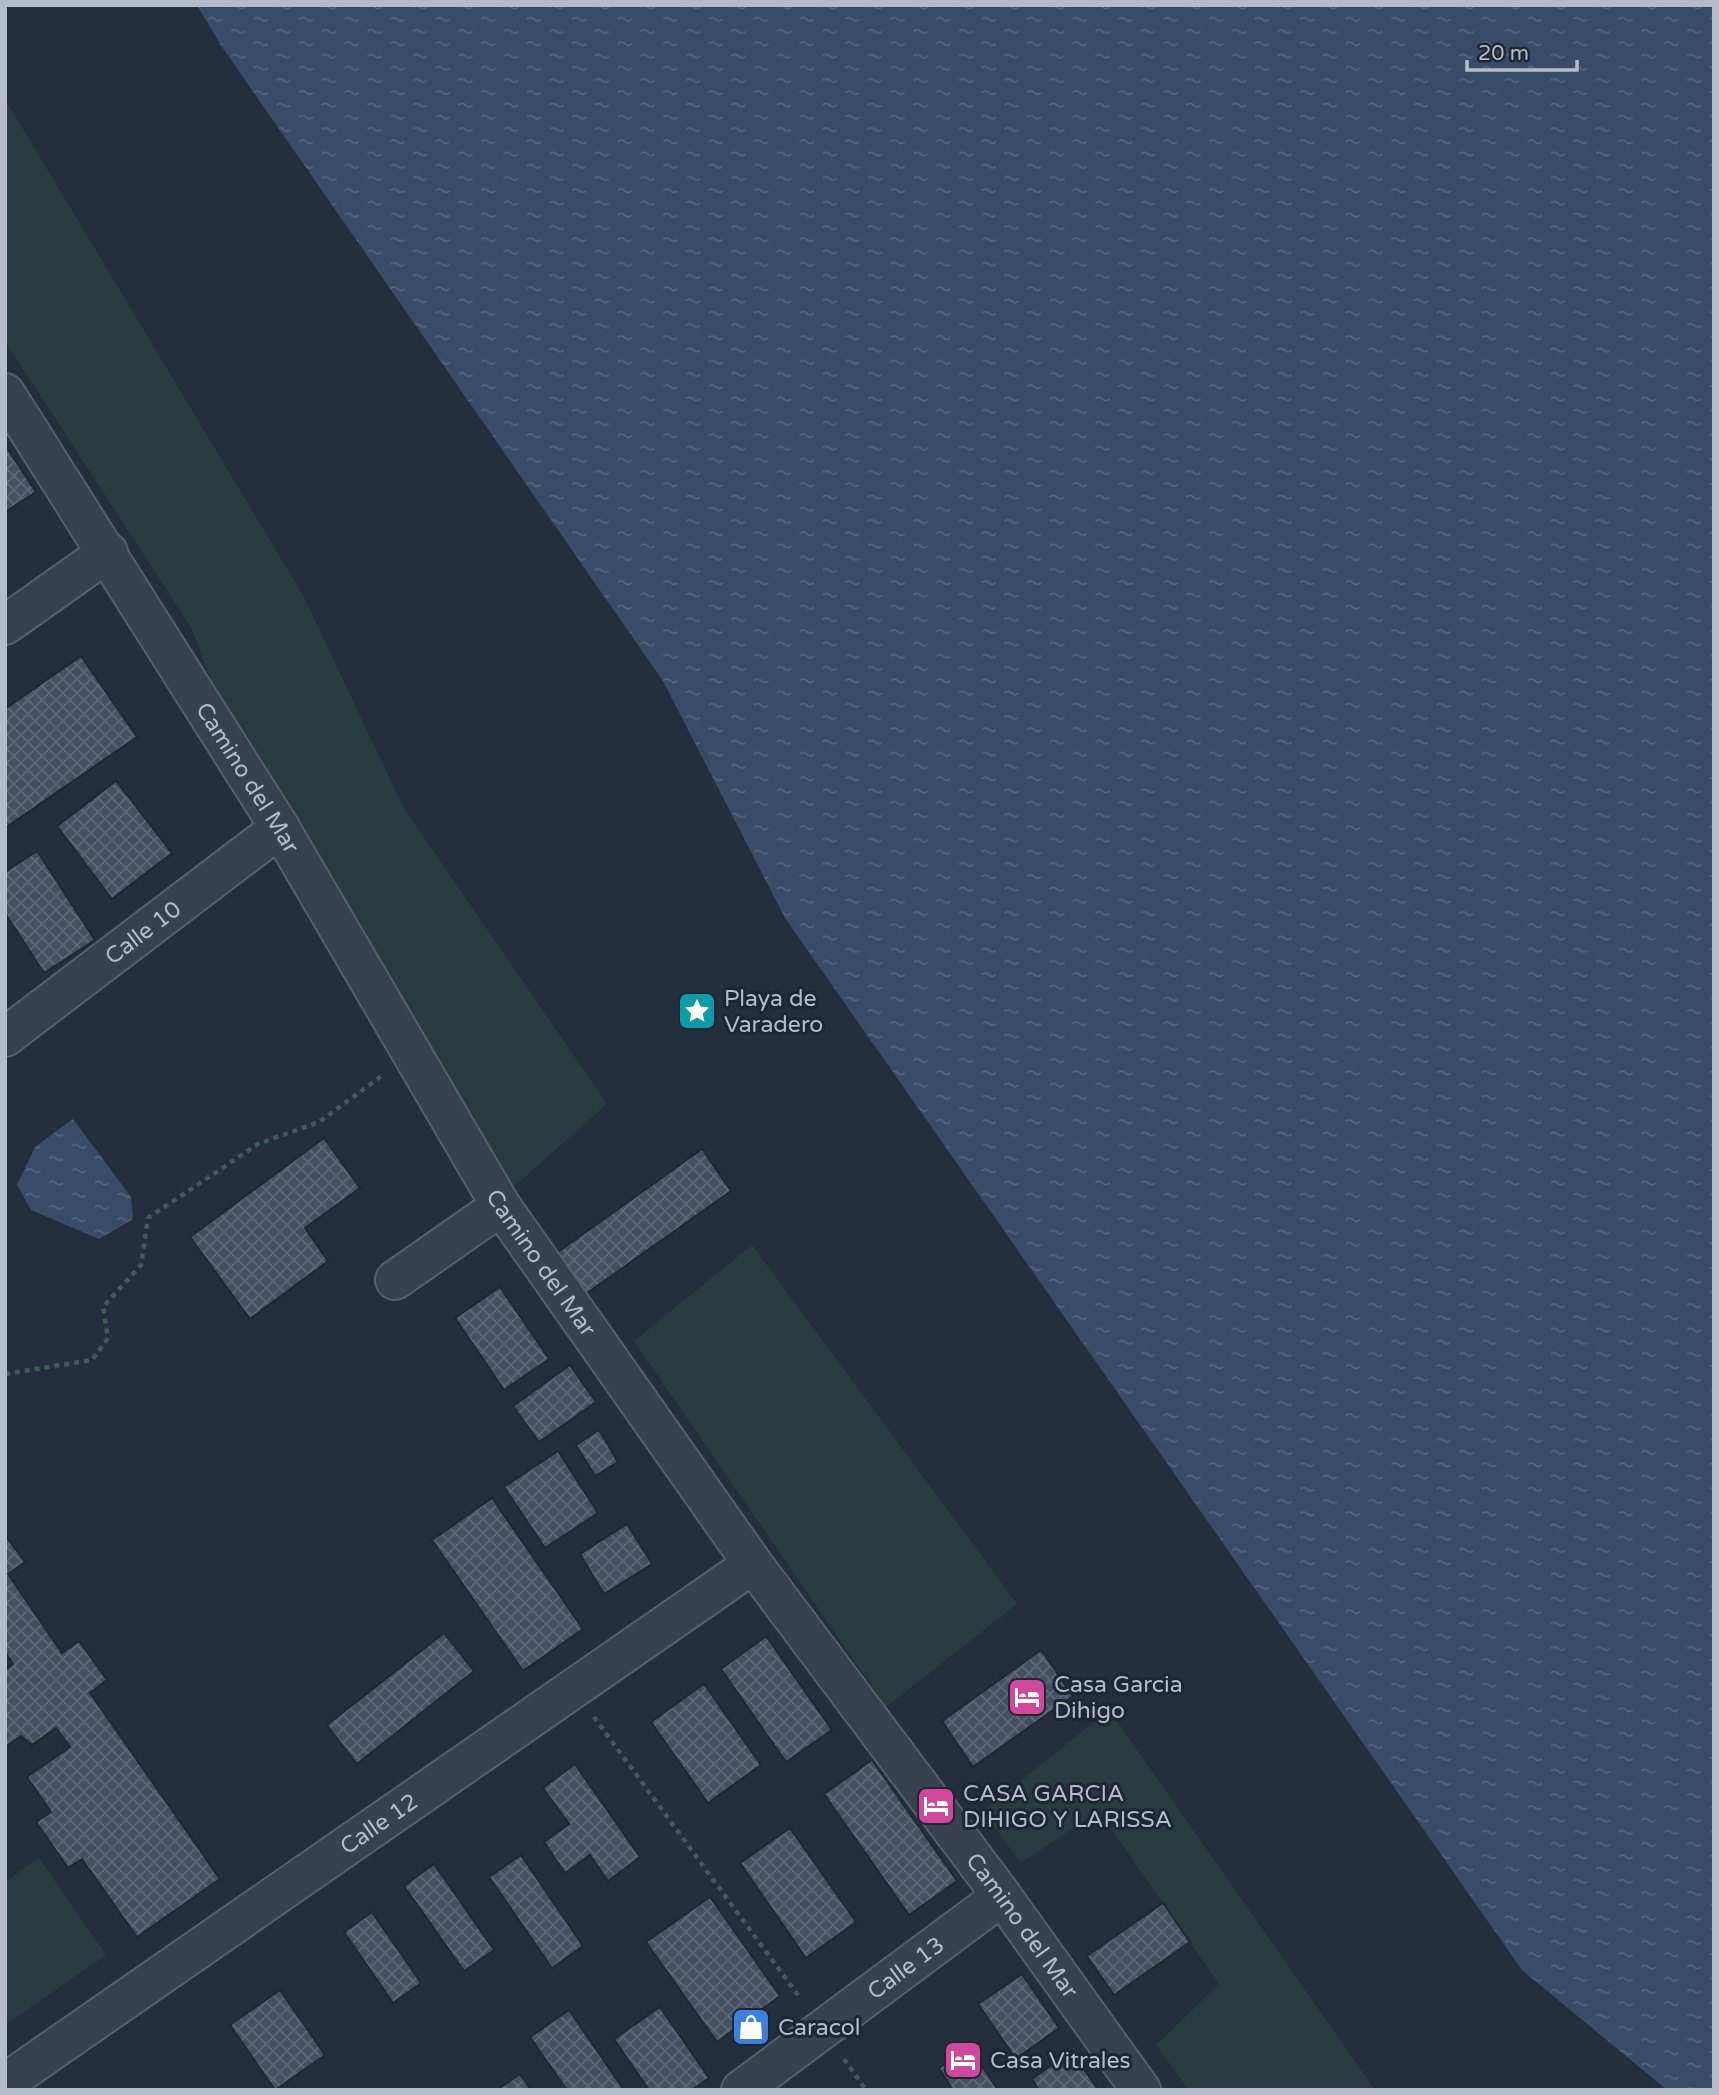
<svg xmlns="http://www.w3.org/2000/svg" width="1719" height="2095" font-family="'Varela Round',sans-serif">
  <defs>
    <pattern id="water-ripples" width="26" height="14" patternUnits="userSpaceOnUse" patternTransform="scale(1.75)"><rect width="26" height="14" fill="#394c67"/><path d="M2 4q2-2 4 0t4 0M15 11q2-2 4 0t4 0" fill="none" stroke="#53647b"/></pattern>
    <pattern id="building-cross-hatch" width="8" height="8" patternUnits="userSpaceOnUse" patternTransform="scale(1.75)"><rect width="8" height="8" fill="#455162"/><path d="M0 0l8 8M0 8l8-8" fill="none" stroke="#5d6877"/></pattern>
  </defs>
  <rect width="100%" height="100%" fill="#242f3e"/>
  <g fill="#263c3f">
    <path d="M5 99 304 597 403 807 607 1104 509 1191 213 686 192 629 5 341Z"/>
    <path d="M752 1245 1017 1604 886 1707 634 1341Z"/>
    <path d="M1109 1710 1375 2090H1189L1156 2045 1219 1984 1099 1811 1021 1863 983 1811Z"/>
    <path d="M39 1858 106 1955 5 2025V1882Z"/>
  </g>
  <g fill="url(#water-ripples)">
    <path d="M197 5H1714V2090H1667L1522 1970 785 918 663 681 220 44Z"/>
    <path d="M73 1119 131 1197 133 1219 99 1239 31 1210 17 1185 35 1147Z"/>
  </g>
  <g fill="url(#building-cross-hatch)" stroke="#1f2835" stroke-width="2">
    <path d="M5 445 36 492 5 512Z"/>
    <path d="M81 656 137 737 5 828V709Z"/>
    <path d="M116 781 172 853 112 899 57 826Z"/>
    <path d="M37 851 95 940 44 973 5 913V872Z"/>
    <path d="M324 1138 360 1188 305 1228 328 1261 250 1319 190 1237Z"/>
    <path d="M702 1149 731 1191 583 1296 554 1255Z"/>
    <path d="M500 1287 549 1359 504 1390 455 1318Z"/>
    <path d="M570 1365 596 1402 539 1442 513 1406Z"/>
    <path d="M599 1430 618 1462 595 1476 576 1445Z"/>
    <path d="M558 1451 598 1513 545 1548 504 1487Z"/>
    <path d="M492 1498 583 1629 523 1671 432 1540Z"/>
    <path d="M627 1524 652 1564 604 1594 580 1554Z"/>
    <path d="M5 1535 25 1562 8 1574 62 1653 79 1641 107 1680 90 1693 220 1879 137 1937 82 1859 68 1868 36 1822 51 1812 27 1777 70 1747 56 1728 32 1745 21 1736 5 1747V1670L13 1664 5 1652Z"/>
    <path d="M444 1633 474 1671 357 1764 327 1725Z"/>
    <path d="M766 1636 832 1730 786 1762 721 1669Z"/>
    <path d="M1041 1650 1073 1696 973 1767 942 1721Z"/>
    <path d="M704 1684 761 1765 708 1803 651 1722Z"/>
    <path d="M872 1760 957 1881 909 1915 824 1794Z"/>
    <path d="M575 1764 640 1857 608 1881 590 1855 565 1873 544 1842 569 1824 543 1788Z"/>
    <path d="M790 1828 856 1922 806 1958 740 1863Z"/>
    <path d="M521 1855 583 1946 552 1968 489 1877Z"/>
    <path d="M434 1864 494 1950 464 1971 404 1886Z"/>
    <path d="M710 1897 780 1996 717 2042 646 1942Z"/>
    <path d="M1163 1903 1190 1942 1114 1995 1087 1956Z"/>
    <path d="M372 1912 421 1983 393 2003 344 1932Z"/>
    <path d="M1022 1974 1059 2028 1016 2059 978 2004Z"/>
    <path d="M280 1990 325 2055 275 2090 230 2025Z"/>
    <path d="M660 2007 709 2078 692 2090H649L614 2039Z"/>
    <path d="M569 2010 624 2090H567L530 2037Z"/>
    <path d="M969 2047 998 2090H953L939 2068Z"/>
    <path d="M1072 2051 1098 2090H1039L1032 2079Z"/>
    <path d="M520 2074 531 2090H497Z"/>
  </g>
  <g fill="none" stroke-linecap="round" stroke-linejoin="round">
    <defs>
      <g id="minor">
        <path id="s1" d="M5 393 280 828 501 1206 753 1564 1002 1896 1141 2090"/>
        <path d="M5 625 108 552"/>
        <path id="s2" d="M5 1037 280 828"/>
        <path d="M395 1280 501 1206"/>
        <path id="s3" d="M5 2083 753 1564"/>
        <path id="s4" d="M741 2090 1002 1896"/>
      </g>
    </defs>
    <use href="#minor" stroke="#565f6c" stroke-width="42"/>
    <g stroke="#44595c" stroke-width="4.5" stroke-dasharray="5 5" stroke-linecap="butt">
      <path d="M5 1374 92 1360 108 1338 103 1307 141 1265 148 1218 258 1144 319 1122 383 1075"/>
      <path d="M594 1717 800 1998"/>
      <path d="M844 2059 866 2090"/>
    </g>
    <use href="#minor" stroke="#38414e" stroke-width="38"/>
  </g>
  <defs>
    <symbol id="sight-square" viewBox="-11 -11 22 22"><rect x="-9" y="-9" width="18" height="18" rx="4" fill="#0f9aa8" stroke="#1d2633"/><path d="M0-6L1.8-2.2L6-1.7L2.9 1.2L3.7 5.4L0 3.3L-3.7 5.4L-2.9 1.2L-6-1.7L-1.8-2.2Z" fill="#fff"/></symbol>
    <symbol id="hotel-square" viewBox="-11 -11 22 22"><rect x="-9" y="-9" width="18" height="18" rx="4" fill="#d1479c" stroke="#1d2633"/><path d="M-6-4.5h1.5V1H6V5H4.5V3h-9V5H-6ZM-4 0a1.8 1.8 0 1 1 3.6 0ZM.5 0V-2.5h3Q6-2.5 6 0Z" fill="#fff"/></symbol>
    <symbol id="shop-square" viewBox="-11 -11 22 22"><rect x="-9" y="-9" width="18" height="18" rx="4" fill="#3f7fe0" stroke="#1d2633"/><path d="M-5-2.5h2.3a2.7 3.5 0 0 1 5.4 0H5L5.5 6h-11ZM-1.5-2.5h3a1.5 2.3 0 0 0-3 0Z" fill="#fff"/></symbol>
  </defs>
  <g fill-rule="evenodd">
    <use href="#sight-square" x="675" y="989" width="44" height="44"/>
    <use href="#hotel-square" x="1005" y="1675" width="44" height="44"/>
    <use href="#hotel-square" x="914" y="1784" width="44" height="44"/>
    <use href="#shop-square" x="729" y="2005" width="44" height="44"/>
    <use href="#hotel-square" x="941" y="2038" width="44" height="44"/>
  </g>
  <g text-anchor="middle" stroke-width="6" stroke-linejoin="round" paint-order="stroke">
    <g font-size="23" fill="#b4bcc9" stroke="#1d2633">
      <text dy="8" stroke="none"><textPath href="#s1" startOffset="455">Camino del Mar</textPath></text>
      <text dy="8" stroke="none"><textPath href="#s2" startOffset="173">Calle 10</textPath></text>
      <text dy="8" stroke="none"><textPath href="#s1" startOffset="1022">Camino del Mar</textPath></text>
      <text dy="8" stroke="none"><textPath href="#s3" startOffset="455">Calle 12</textPath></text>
      <text dy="8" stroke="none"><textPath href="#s1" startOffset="1841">Camino del Mar</textPath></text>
      <text dy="8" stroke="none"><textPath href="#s4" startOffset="205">Calle 13</textPath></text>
    </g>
    <g font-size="23" fill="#b4bcc9" stroke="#1d2633" text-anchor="start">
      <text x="724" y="1006">Playa de<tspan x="724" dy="26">Varadero</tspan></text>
      <text x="1054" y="1692">Casa Garcia<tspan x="1054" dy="26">Dihigo</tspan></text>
      <text x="963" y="1801">CASA GARCIA<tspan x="963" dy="26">DIHIGO Y LARISSA</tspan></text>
      <text x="778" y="2035">Caracol</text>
      <text x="990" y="2068">Casa Vitrales</text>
    </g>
  </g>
  <rect width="1719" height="2095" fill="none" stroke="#b4bcc9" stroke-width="14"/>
  <path d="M1467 60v10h110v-10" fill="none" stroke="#b4bcc9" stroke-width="3.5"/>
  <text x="1478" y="60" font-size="21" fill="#b4bcc9" stroke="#1d2633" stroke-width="5" paint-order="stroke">20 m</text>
</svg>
